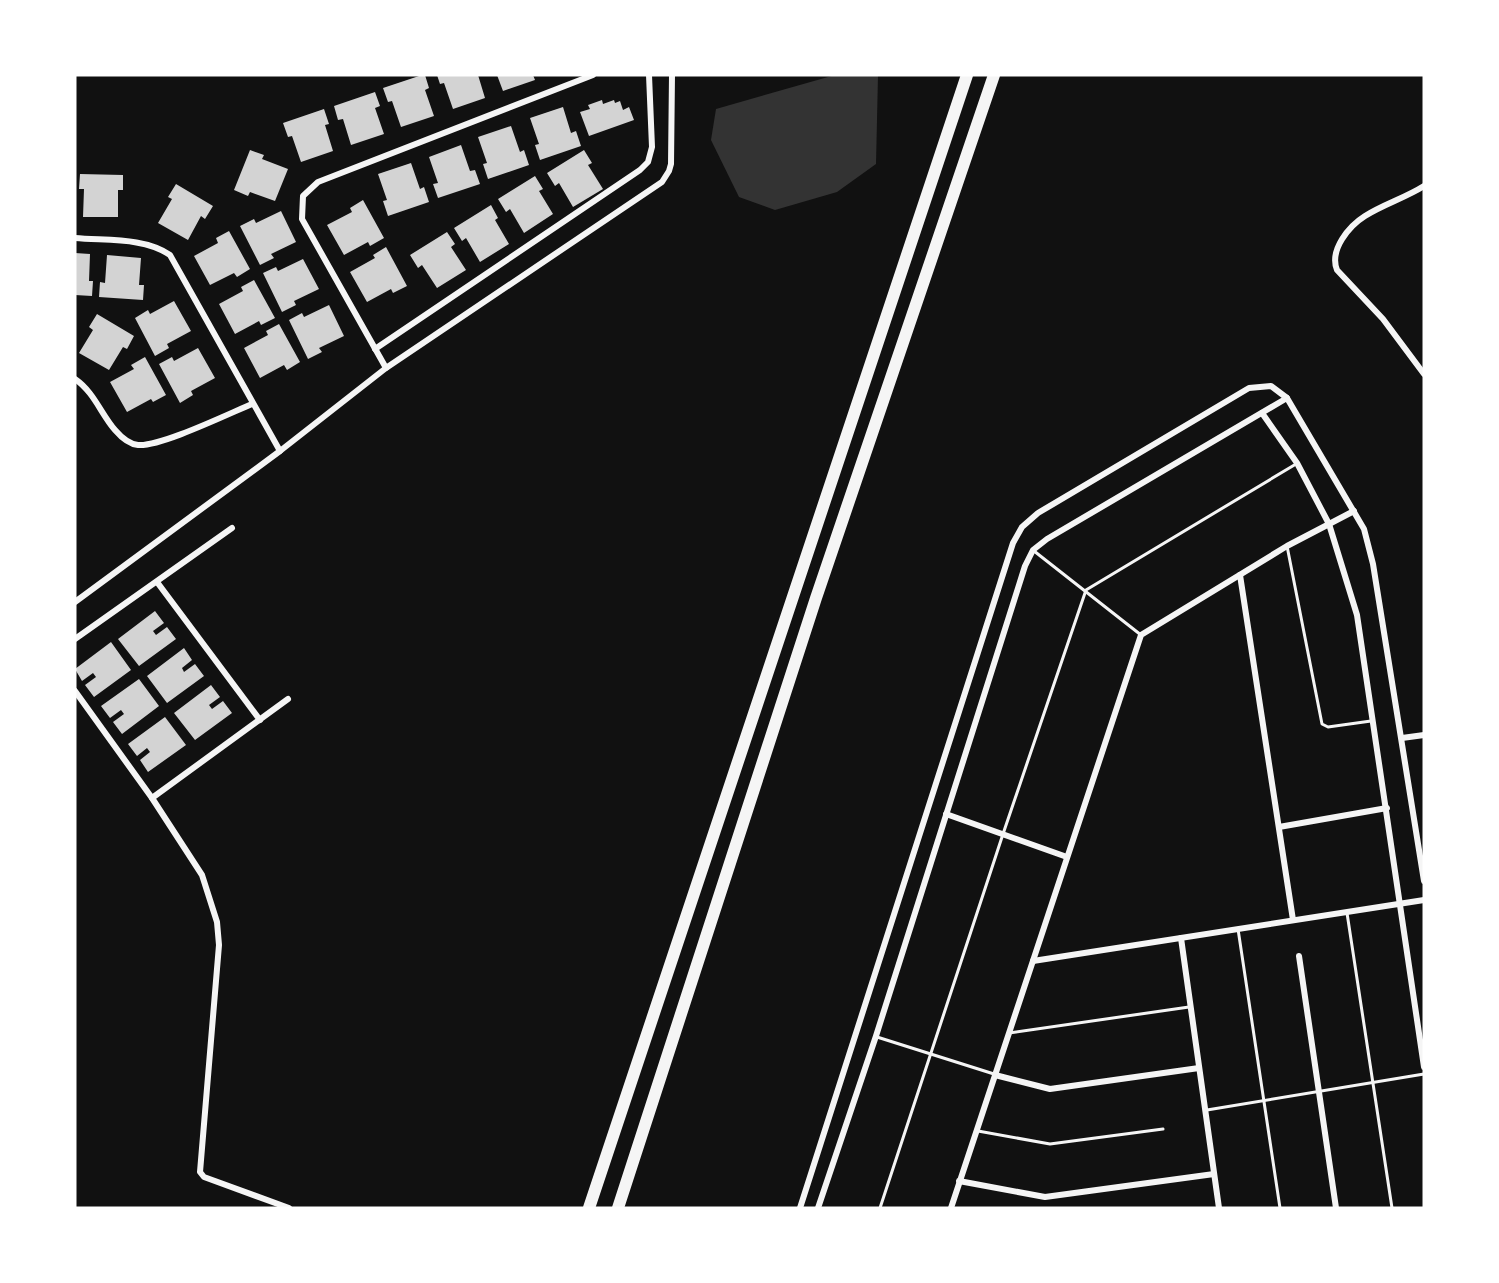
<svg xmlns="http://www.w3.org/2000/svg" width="1499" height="1283" font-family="Manrope,sans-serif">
  <rect width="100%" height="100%" fill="#111"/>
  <path fill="#333" d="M835 75H878L876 164 837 192 775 210 739 197 711 140 716 109Z"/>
  <g fill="#d3d3d3">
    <path d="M422 75H425L429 88 425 90 434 116 401 127 392 101 388 102 383 88Z"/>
    <path d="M437 75H478L485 98 453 109 444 83 440 84Z"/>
    <path d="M497 75H533L535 80 503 91Z"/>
    <path d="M375 92 380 106 375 108 384 134 351 145 343 119 338 120 334 106Z"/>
    <path d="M602 100 603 104 614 100 615 103 620 101 623 110 629 107 634 120 589 136 580 112 590 109 588 105Z"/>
    <path d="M563 107 571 133 576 131 581 146 540 160 535 145 539 144 530 118Z"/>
    <path d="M324 109 329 124 325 125 333 151 301 162 292 136 288 137 283 123Z"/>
    <path d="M511 126 520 152 524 150 529 165 488 179 483 164 487 163 478 137Z"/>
    <path d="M461 145 470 171 475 170 480 184 438 198 433 184 438 183 429 157Z"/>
    <path d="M250 150 264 155 262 159 288 169 275 201 250 192 248 196 234 190Z"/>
    <path d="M584 150 592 163 588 165 603 189 573 207 559 183 555 186 547 173Z"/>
    <path d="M411 163 420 189 424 187 429 202 388 216 383 201 387 200 378 174Z"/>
    <path d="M80 174 123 175V190H118V217H83L84 189H79Z"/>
    <path d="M535 176 543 189 539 191 553 214 524 233 510 209 506 212 498 199Z"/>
    <path d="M176 184 213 206 205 219 201 216 188 240 158 223 172 199 168 197Z"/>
    <path d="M363 200 384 238 370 246 368 242 344 255 327 225 352 212 350 208Z"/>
    <path d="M491 205 498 218 495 220 509 244 480 262 466 238 462 241 454 228Z"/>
    <path d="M281 211 296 242 271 254 274 258 260 265 240 226 254 219 256 223Z"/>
    <path d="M229 231 250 269 237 277 234 273 210 285 194 256 218 243 216 238Z"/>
    <path d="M447 232 455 244 451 247 466 270 437 288 422 265 418 268 410 255Z"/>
    <path d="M386 247 407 286 393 293 391 289 367 302 350 272 375 258 373 255Z"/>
    <path d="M75 253 90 254 89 281H93L92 296 75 295Z"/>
    <path d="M107 255 141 258 139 285H144L143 300 99 297 100 282 105 283Z"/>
    <path d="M303 259 319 289 294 301 296 305 282 312 263 273 276 267 278 271Z"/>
    <path d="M254 280 275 318 261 325 259 321 235 334 219 304 243 291 241 287Z"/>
    <path d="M174 301 191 331 167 344 169 348 155 356 135 318 148 310 150 314Z"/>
    <path d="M329 305 344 336 319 348 322 352 308 359 289 320 302 313 304 317Z"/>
    <path d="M97 314 134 336 127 349 123 347 109 370 79 353 93 330 89 327Z"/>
    <path d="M279 324 300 362 287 370 284 365 260 378 244 348 268 335 266 331Z"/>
    <path d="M198 348 215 378 191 391 193 395 180 403 159 364 172 357 174 361Z"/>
    <path d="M145 357 166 395 153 402 151 399 127 412 110 382 134 369 131 365Z"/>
    <path d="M155 611 164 623 153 631 156 635 167 627 176 639 139 666 118 639Z"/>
    <path d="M111 642 131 670 94 697 85 685 96 677 93 673 82 681 75 669Z"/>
    <path d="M184 648 192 660 182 668 184 672 195 664 204 676 167 703 147 676Z"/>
    <path d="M139 679 159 706 122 734 113 722 124 714 121 710 110 718 101 706Z"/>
    <path d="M211 685 220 697 209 705 212 709 223 701 232 713 195 740 174 713Z"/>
    <path d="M165 717 186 745 148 772 140 760 150 752 147 748 137 756 128 744Z"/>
  </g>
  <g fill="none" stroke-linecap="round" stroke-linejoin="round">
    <g stroke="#f5f5f5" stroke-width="3">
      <path d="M1287 546 1322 724 1328 727 1371 721"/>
      <path d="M1034 551 1141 635"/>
      <path d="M1347 913 1392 1208"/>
      <path d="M1238 929 1280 1208"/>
      <path d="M1009 1033 1189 1007"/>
      <path d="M877 1037 994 1074"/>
      <path d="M1207 1110 1424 1074"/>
      <path d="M978 1131 1050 1144 1163 1129"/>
      <path d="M880 1208 1003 834 1086 590 1296 464"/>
    </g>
    <g stroke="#f5f5f5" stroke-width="6">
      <path d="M1424 186C1405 198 1384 204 1365 216 1349 226 1329 250 1337 270L1383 319 1424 374"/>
      <path d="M75 238C106 241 144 237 170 255L280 451"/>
      <path d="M375 349 640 170 648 162 652 147 649 75"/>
      <path d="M386 368 302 219 303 196 318 182 593 75"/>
      <path d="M75 379C94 392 101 414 115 430 121 437 128 444 138 445 160 447 228 414 252 404"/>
      <path d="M1262 413 1297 463 1329 524 1357 615 1424 1067"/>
      <path d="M1240 575 1293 920"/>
      <path d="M157 582 260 720"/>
      <path d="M75 602 280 451 386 368 662 182 669 171 671 164 672 75"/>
      <path d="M75 639 232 528"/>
      <path d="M75 691 152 798 202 875 217 922 219 945 200 1172 204 1177 289 1208"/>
      <path d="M1402 738 1424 735"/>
      <path d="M152 798 288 699"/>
      <path d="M946 814 1067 857"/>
      <path d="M1279 827 1387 808"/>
      <path d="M1181 938 1219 1208"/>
      <path d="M1299 956 1336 1208"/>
      <path d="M1033 961 1424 900"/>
      <path d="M995 1075 1050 1089 1199 1068"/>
      <path d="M959 1181 1045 1197 1214 1174"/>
      <path d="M800 1208 1013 543 1022 527 1038 513 1249 388 1271 386 1287 398 1364 529 1373 564 1424 881"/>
      <path d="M818 1208 876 1036 1025 566 1033 550 1047 539 1287 398"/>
      <path d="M951 1208 1141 635 1287 546 1354 511"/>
    </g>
    <g stroke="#f5f5f5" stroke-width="12">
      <path d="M589 1208 967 75"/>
      <path d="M618 1208 816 598 994 75"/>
    </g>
  </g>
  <rect width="1499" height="1283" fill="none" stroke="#ffffff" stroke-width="153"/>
</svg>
